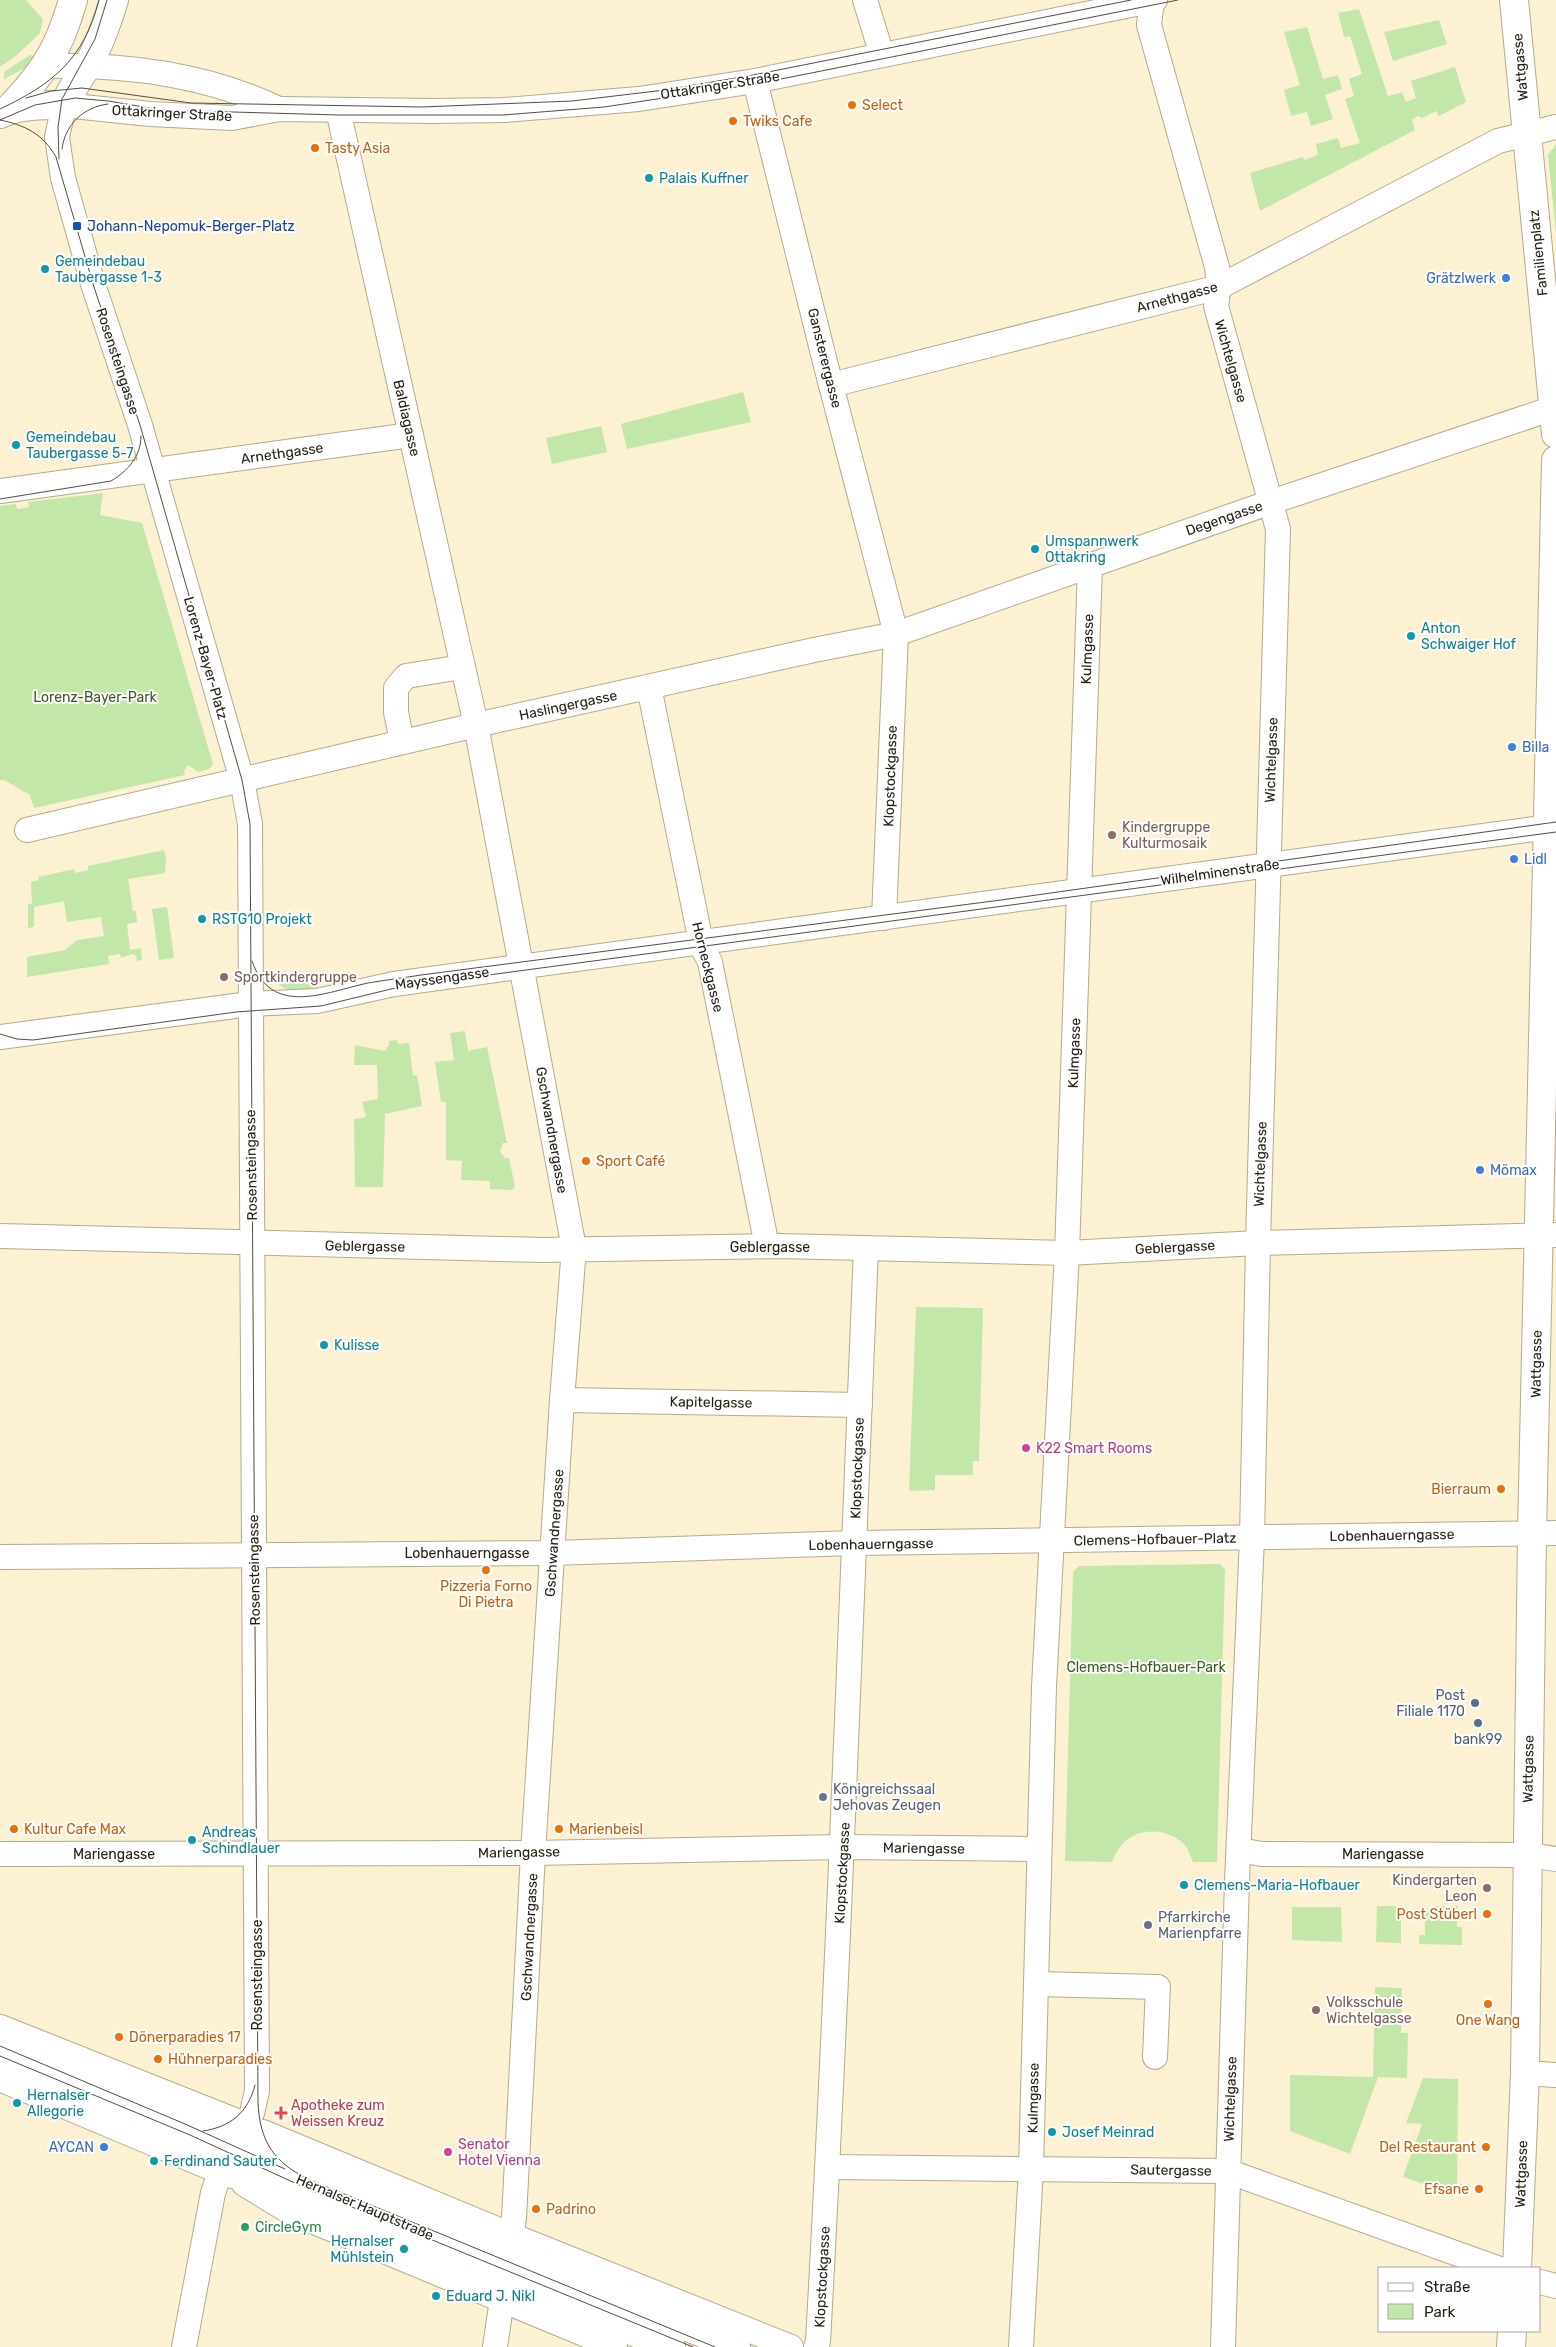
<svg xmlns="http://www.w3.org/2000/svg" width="1556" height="2347" font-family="Rubik,sans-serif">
  <rect width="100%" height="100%" fill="#fcf1d2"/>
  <g fill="#c3e7a8">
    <path d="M0 0H26L43 19 40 33 16 56 0 67Z"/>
    <path d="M1359 9 1388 96 1402 92 1406 102 1416 98 1411 81 1455 67 1466 102 1439 116 1436 111 1422 118 1418 116 1412 119 1415 130 1260 211 1250 173 1303 157 1304 160 1318 155 1316 144 1338 138 1341 148 1360 143 1345 99 1354 96 1349 79 1362 74 1350 36 1344 37 1338 13Z"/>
    <path d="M1439 20 1447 44 1393 61 1384 32Z"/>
    <path d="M1307 27 1323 79 1338 75 1342 89 1325 95 1333 119 1311 126 1307 112 1291 116 1284 90 1300 85 1284 32Z"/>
    <path d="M30 55 39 56 25 68 4 79V72Z"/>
    <path d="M1556 144V233L1548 155Z"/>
    <path d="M743 392 751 422 627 449 621 424Z"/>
    <path d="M601 426 607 452 552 464 546 438Z"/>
    <path d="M103 493 100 515 142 523 213 764 209 769 198 772 188 765 184 771 185 775 34 808 30 795 4 780H0V506L16 504 17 509 29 507 28 502Z"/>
    <path d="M164 850 166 857 165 873 128 879 133 911H136L137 922 127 924 130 950 141 948 142 960 137 961 136 956 132 954 121 958 120 954 108 956 109 964 27 977V957L65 950 77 940 104 936 101 917 67 922 64 901 34 907V927L28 928V904H32L31 882 39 880 38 877 74 869 76 873 88 870V866Z"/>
    <path d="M167 907 174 958 159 960 152 909Z"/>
    <path d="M309 978 312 981 314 990C301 991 286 993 278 983Z"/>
    <path d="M465 1031 468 1051 487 1047 507 1143H503L500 1152 505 1158H509L515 1187 512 1190 490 1189V1181L461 1180 462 1161 446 1160V1102H441L435 1062 454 1060 450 1033Z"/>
    <path d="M397 1040 398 1044 409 1043 413 1076 417 1075 422 1106 385 1114 383 1187H355L354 1119 366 1117 362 1102 378 1099 377 1065H354L355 1045 385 1051 389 1045V1041Z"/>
    <path d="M916 1307 983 1308 979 1461H973V1475H935V1490L909 1491Z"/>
    <path d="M1220 1564 1225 1570 1217 1862H1193C1191 1857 1189 1852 1187 1848 1174 1830 1144 1826 1127 1840 1119 1846 1116 1853 1112 1862L1065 1861 1073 1572 1079 1566Z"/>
    <path d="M1377 1906H1401V1943L1376 1942Z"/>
    <path d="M1434 1906H1458L1457 1927H1462V1945L1419 1944V1935H1425V1910H1434Z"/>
    <path d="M1292 1907H1341L1342 1942 1292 1940Z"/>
    <path d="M1375 1987 1402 1988 1401 2033H1408L1407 2078 1378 2077 1350 2154 1290 2131V2075L1373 2077Z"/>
    <path d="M1423 2078 1458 2079 1457 2195 1403 2177 1422 2124 1406 2123Z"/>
  </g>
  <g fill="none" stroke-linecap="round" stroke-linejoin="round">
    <defs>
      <g id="minor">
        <path d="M865 0 882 55"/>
        <path d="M1152 0 1149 25 1217 267 1219 287 1216 306 1278 529 1258 1243 1252 1538 1237 1881 1223 2347"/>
        <path d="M46 66C125 64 208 75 279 109"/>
        <path d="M755 81 825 362 896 634 884 918"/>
        <path d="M338 110 476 725 574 1248 562 1400 533 1853 514 2218 495 2347"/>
        <path d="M831 385 1219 287 1498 141 1556 127"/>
        <path d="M0 491 411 435"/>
        <path d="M649 687 702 947 710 962 767 1246"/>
        <path d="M402 742 396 712V688L406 676 462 667"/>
        <path d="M27 830 476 725 814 650 896 634 1271 502 1554 408"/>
        <path d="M0 1037 250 1004 317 1001 394 984 1556 826"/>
        <path d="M0 1236 542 1250 780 1246 1067 1253 1258 1243 1556 1235"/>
        <path d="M562 1400 860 1405"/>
        <path d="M0 1557 553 1553 855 1543 1556 1533"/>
        <path d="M1239 1850 1262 1854 1528 1855 1556 1859"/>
        <path d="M0 1854 533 1853 843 1847 1039 1849"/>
        <path d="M1036 1984 1158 1987 1155 2057"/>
        <path d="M0 2052 195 2132 327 2192"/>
        <path d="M1525 2073 1556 2075"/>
        <path d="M263 2132 511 2235 791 2347"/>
        <path d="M828 2167 1227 2171 1497 2268"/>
        <path d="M244 2184 290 2212 615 2347"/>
        <path d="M1540 2282 1556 2286"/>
        <path d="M184 2347 213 2193 221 2170 252 2113 257 2091 250 824 242 780 140 425 93 284 63 178 57 137 64 105 150 114 232 118 279 109 433 111 504 110 639 99 755 81 1155 0"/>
        <path d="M816 2347 818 2342C838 1978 851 1613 866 1248"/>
        <path d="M1021 2347 1031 2168 1044 1687 1067 1253 1090 565"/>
      </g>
      <g id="major">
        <path d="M1514 0 1556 434"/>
        <path d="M7 111C43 74 59 50 73 0"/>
        <path d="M0 114C18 105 44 105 64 105 71 90 79 78 88 65 100 44 107 23 114 0"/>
        <path d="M0 2029 244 2126 265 2139 287 2158 315 2173 736 2347"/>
        <path d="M0 2077 221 2170 294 2194 671 2347"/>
        <path d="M1517 2268 1525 2073 1532 1533 1556 460"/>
        <path d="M1511 2347 1512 2331"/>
      </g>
    </defs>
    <use href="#minor" stroke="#b4aa8c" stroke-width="26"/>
    <use href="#major" stroke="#b4aa8c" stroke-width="30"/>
    <use href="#minor" stroke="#fff" stroke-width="24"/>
    <use href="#major" stroke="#fff" stroke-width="28"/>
    <g stroke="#544e3e" stroke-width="1">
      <path d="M26 98 51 91 82 88 191 103 422 107 572 101 665 90 753 75 1131 0"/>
      <path d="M0 109C53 84 84 59 99 0"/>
      <path d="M0 120C25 125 43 134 56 157L93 284 140 425 242 780 250 824 258 2103C260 2142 274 2163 310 2180"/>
      <path d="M0 120 35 105 75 98 108 101 162 110 339 115H503L604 107 756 84 1178 0"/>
      <path d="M62 149C65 124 84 107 108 104"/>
      <path d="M59 159 58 127 62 99 95 39 107 0"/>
      <path d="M0 499 111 481C128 471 141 456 141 436"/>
      <path d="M252 961C271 1018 326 992 368 983 385 980 403 978 421 975L1001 900 1556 822"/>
      <path d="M0 1034 17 1039 33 1040 236 1012 321 1006 391 989 429 983 1556 832"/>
      <path d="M0 2046 185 2124 285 2169"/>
      <path d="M0 2056 190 2135 308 2189 693 2347"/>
      <path d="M203 2131C230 2127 248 2113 255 2085"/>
      <path d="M303 2177 715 2347"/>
    </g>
  </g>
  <g fill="#e8710a" stroke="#fefefe" stroke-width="2">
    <circle cx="852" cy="105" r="5"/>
    <circle cx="733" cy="121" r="5"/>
    <circle cx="315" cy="148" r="5"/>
    <circle cx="586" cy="1161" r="5"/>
    <circle cx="1501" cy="1489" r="5"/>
    <circle cx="486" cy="1570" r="5"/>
    <circle cx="14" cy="1829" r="5"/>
    <circle cx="559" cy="1829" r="5"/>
    <circle cx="1487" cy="1914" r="5"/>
    <circle cx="1488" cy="2004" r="5"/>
    <circle cx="119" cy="2037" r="5"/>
    <circle cx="158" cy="2059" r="5"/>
    <circle cx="1486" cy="2147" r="5"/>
    <circle cx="1479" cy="2189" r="5"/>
    <circle cx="536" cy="2209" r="5"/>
  </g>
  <g fill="#0f9aa8" stroke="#fefefe" stroke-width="2">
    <circle cx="649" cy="178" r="5"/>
    <circle cx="45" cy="269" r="5"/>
    <circle cx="16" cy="445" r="5"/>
    <circle cx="1035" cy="549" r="5"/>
    <circle cx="1411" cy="636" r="5"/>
    <circle cx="202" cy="919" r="5"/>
    <circle cx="324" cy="1345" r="5"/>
    <circle cx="192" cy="1840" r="5"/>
    <circle cx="1184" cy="1885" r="5"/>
    <circle cx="17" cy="2103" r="5"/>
    <circle cx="1052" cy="2132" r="5"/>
    <circle cx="154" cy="2161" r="5"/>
    <circle cx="404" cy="2249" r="5"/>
    <circle cx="436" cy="2296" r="5"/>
  </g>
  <rect fill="#1a4fb4" stroke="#fefefe" stroke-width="2" x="72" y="221" width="10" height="10" rx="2.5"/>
  <g fill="#3f7fe0" stroke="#fefefe" stroke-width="2">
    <circle cx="1506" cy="278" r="5"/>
    <circle cx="1512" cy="747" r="5"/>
    <circle cx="1514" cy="859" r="5"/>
    <circle cx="1480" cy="1170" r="5"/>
    <circle cx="104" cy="2147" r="5"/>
  </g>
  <g fill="#8d6e63" stroke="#fefefe" stroke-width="2">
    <circle cx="1112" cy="835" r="5"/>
    <circle cx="224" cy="977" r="5"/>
    <circle cx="1487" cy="1888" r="5"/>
    <circle cx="1316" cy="2010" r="5"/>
  </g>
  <g fill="#d1479c" stroke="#fefefe" stroke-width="2">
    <circle cx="1026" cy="1448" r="5"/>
    <circle cx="448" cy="2152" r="5"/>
  </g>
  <g fill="#5c6f8a" stroke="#fefefe" stroke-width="2">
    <circle cx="1475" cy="1703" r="5"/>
    <circle cx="1478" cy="1723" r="5"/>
  </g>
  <g fill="#6b7280" stroke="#fefefe" stroke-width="2">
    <circle cx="823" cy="1797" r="5"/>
    <circle cx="1148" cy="1925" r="5"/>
  </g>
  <path fill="#e0444e" stroke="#fefefe" stroke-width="2" d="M278.5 2105.5h5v5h5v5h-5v5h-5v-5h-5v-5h5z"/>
  <circle fill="#2e9e5b" stroke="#fefefe" stroke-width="2" cx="245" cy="2227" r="5"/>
  <g text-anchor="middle" stroke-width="4" stroke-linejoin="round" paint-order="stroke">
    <g font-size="14" fill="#242014" stroke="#fefefe">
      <text transform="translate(1520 67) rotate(-95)" y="5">Wattgasse</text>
      <text transform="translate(720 85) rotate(-9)" y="5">Ottakringer Straße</text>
      <text transform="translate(172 113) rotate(3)" y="5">Ottakringer Straße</text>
      <text transform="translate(1538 253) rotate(-96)" y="5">Familienplatz</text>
      <text transform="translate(1177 297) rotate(-15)" y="5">Arnethgasse</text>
      <text transform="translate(825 358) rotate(76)" y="5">Gansterergasse</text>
      <text transform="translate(118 361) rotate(72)" y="5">Rosensteingasse</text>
      <text transform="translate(1231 361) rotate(74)" y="5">Wichtelgasse</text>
      <text transform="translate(407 418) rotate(77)" y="5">Baldiagasse</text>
      <text transform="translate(282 453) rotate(-8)" y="5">Arnethgasse</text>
      <text transform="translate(1224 518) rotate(-19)" y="5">Degengasse</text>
      <text transform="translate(1087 649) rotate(-88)" y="5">Kulmgasse</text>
      <text transform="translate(206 658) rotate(74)" y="5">Lorenz-Bayer-Platz</text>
      <text transform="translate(568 705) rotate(-12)" y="5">Haslingergasse</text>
      <text transform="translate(1271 760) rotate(-88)" y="5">Wichtelgasse</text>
      <text transform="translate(890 776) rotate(-88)" y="5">Klopstockgasse</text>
      <text transform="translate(1220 872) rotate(-8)" y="5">Wilhelminenstraße</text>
      <text transform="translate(708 967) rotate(76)" y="5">Horneckgasse</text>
      <text transform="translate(442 978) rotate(-8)" y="5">Mayssengasse</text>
      <text transform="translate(1074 1053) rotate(-88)" y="5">Kulmgasse</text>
      <text transform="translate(552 1130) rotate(80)" y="5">Gschwandnergasse</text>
      <text transform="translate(1260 1164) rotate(-88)" y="5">Wichtelgasse</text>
      <text transform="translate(251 1165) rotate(-91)" y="5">Rosensteingasse</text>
      <text transform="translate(365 1246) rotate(1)" y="5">Geblergasse</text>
      <text x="770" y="1252">Geblergasse</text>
      <text transform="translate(1175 1247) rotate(-3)" y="5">Geblergasse</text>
      <text transform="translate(1536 1364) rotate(-89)" y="5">Wattgasse</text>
      <text transform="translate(711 1402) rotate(1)" y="5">Kapitelgasse</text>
      <text transform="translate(857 1468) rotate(-88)" y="5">Klopstockgasse</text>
      <text transform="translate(554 1533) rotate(-86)" y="5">Gschwandnergasse</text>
      <text transform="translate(1392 1535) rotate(-1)" y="5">Lobenhauerngasse</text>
      <text transform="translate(1155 1539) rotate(-1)" y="5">Clemens-Hofbauer-Platz</text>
      <text transform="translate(871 1544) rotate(-1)" y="5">Lobenhauerngasse</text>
      <text x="467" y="1558">Lobenhauerngasse</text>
      <text transform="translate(254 1570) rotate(-91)" y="5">Rosensteingasse</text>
      <text transform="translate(1528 1769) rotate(-89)" y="5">Wattgasse</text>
      <text transform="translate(924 1848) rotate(1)" y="5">Mariengasse</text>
      <text transform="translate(519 1852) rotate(-1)" y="5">Mariengasse</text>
      <text x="114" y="1859">Mariengasse</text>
      <text x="1383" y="1859">Mariengasse</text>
      <text transform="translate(842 1873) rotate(-87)" y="5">Klopstockgasse</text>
      <text transform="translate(529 1937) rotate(-87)" y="5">Gschwandnergasse</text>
      <text transform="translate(257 1975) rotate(-90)" y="5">Rosensteingasse</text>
      <text transform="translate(1033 2098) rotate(-89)" y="5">Kulmgasse</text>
      <text transform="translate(1230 2099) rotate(-88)" y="5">Wichtelgasse</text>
      <text transform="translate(1171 2170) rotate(1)" y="5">Sautergasse</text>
      <text transform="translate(1521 2174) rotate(-88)" y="5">Wattgasse</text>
      <text transform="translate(365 2207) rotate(23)" y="5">Hernalser Hauptstraße</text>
      <text transform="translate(822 2277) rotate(-87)" y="5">Klopstockgasse</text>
    </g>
    <g font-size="14" fill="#c56008" stroke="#fefefe" text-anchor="start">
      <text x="862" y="110">Select</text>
      <text x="743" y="126">Twiks Cafe</text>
      <text x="325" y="153">Tasty Asia</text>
      <text x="596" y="1166">Sport Café</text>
      <text x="1491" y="1494" text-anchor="end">Bierraum</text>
      <text x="486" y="1591" text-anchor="middle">Pizzeria Forno<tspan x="486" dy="16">Di Pietra</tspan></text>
      <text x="24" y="1834">Kultur Cafe Max</text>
      <text x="569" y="1834">Marienbeisl</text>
      <text x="1477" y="1919" text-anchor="end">Post Stüberl</text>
      <text x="1488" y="2025" text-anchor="middle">One Wang</text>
      <text x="129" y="2042">Dönerparadies 17</text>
      <text x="168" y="2064">Hühnerparadies</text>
      <text x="1476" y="2152" text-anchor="end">Del Restaurant</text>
      <text x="1469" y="2194" text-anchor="end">Efsane</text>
      <text x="546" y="2214">Padrino</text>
    </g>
    <g font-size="14" fill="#0d838f" stroke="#fefefe" text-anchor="start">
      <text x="659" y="183">Palais Kuffner</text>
      <text x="55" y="266">Gemeindebau<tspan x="55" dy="16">Taubergasse 1-3</tspan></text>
      <text x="26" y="442">Gemeindebau<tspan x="26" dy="16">Taubergasse 5-7</tspan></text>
      <text x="1045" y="546">Umspannwerk<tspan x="1045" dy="16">Ottakring</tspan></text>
      <text x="1421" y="633">Anton<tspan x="1421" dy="16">Schwaiger Hof</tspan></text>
      <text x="212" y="924">RSTG10 Projekt</text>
      <text x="334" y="1350">Kulisse</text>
      <text x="202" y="1837">Andreas<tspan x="202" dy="16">Schindlauer</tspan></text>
      <text x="1194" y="1890">Clemens-Maria-Hofbauer</text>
      <text x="27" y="2100">Hernalser<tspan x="27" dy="16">Allegorie</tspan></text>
      <text x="1062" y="2137">Josef Meinrad</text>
      <text x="164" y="2166">Ferdinand Sauter</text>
      <text x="394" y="2246" text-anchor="end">Hernalser<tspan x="394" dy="16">Mühlstein</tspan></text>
      <text x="446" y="2301">Eduard J. Nikl</text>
    </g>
    <g font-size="14" fill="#164399" stroke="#fefefe" text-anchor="start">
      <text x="87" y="231">Johann-Nepomuk-Berger-Platz</text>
    </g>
    <g font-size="14" fill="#366cbe" stroke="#fefefe" text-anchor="start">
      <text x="1496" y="283" text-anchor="end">Grätzlwerk</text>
      <text x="1522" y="752">Billa</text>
      <text x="1524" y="864">Lidl</text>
      <text x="1490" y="1175">Mömax</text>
      <text x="94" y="2152" text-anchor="end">AYCAN</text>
    </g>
    <g font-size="14" fill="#3c5a1f" stroke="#fefefe">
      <text x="95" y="702">Lorenz-Bayer-Park</text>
      <text x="1146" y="1672">Clemens-Hofbauer-Park</text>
    </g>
    <g font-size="14" fill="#785e54" stroke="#fefefe" text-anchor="start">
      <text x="1122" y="832">Kindergruppe<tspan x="1122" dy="16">Kulturmosaik</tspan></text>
      <text x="234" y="982">Sportkindergruppe</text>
      <text x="1477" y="1885" text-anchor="end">Kindergarten<tspan x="1477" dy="16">Leon</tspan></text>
      <text x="1326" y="2007">Volksschule<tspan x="1326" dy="16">Wichtelgasse</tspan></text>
    </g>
    <g font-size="14" fill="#b23c85" stroke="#fefefe" text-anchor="start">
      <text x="1036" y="1453">K22 Smart Rooms</text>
      <text x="458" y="2149">Senator<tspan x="458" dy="16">Hotel Vienna</tspan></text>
    </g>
    <g font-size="14" fill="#4e5e75" stroke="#fefefe" text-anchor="end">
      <text x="1465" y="1700">Post<tspan x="1465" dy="16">Filiale 1170</tspan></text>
      <text x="1478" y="1744" text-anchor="middle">bank99</text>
    </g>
    <g font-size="14" fill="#5b616d" stroke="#fefefe" text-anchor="start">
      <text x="833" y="1794">Königreichssaal<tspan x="833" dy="16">Jehovas Zeugen</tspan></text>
      <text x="1158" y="1922">Pfarrkirche<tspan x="1158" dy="16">Marienpfarre</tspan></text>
    </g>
    <g font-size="14" fill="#be3a42" stroke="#fefefe" text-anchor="start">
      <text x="291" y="2110">Apotheke zum<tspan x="291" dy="16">Weissen Kreuz</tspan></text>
    </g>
    <g font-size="14" fill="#27864d" stroke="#fefefe" text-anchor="start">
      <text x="255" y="2232">CircleGym</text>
    </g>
  </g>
  <rect x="1378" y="2267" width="162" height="65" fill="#fefefe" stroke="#a7a5a0"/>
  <rect x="1388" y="2283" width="25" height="8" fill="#ffffff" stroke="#a7a5a0"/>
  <text x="1424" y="2292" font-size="15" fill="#242014">Straße</text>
  <rect x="1388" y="2304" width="25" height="15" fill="#c3e7a8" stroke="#a7a5a0"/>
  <text x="1424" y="2317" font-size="15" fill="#242014">Park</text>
</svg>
